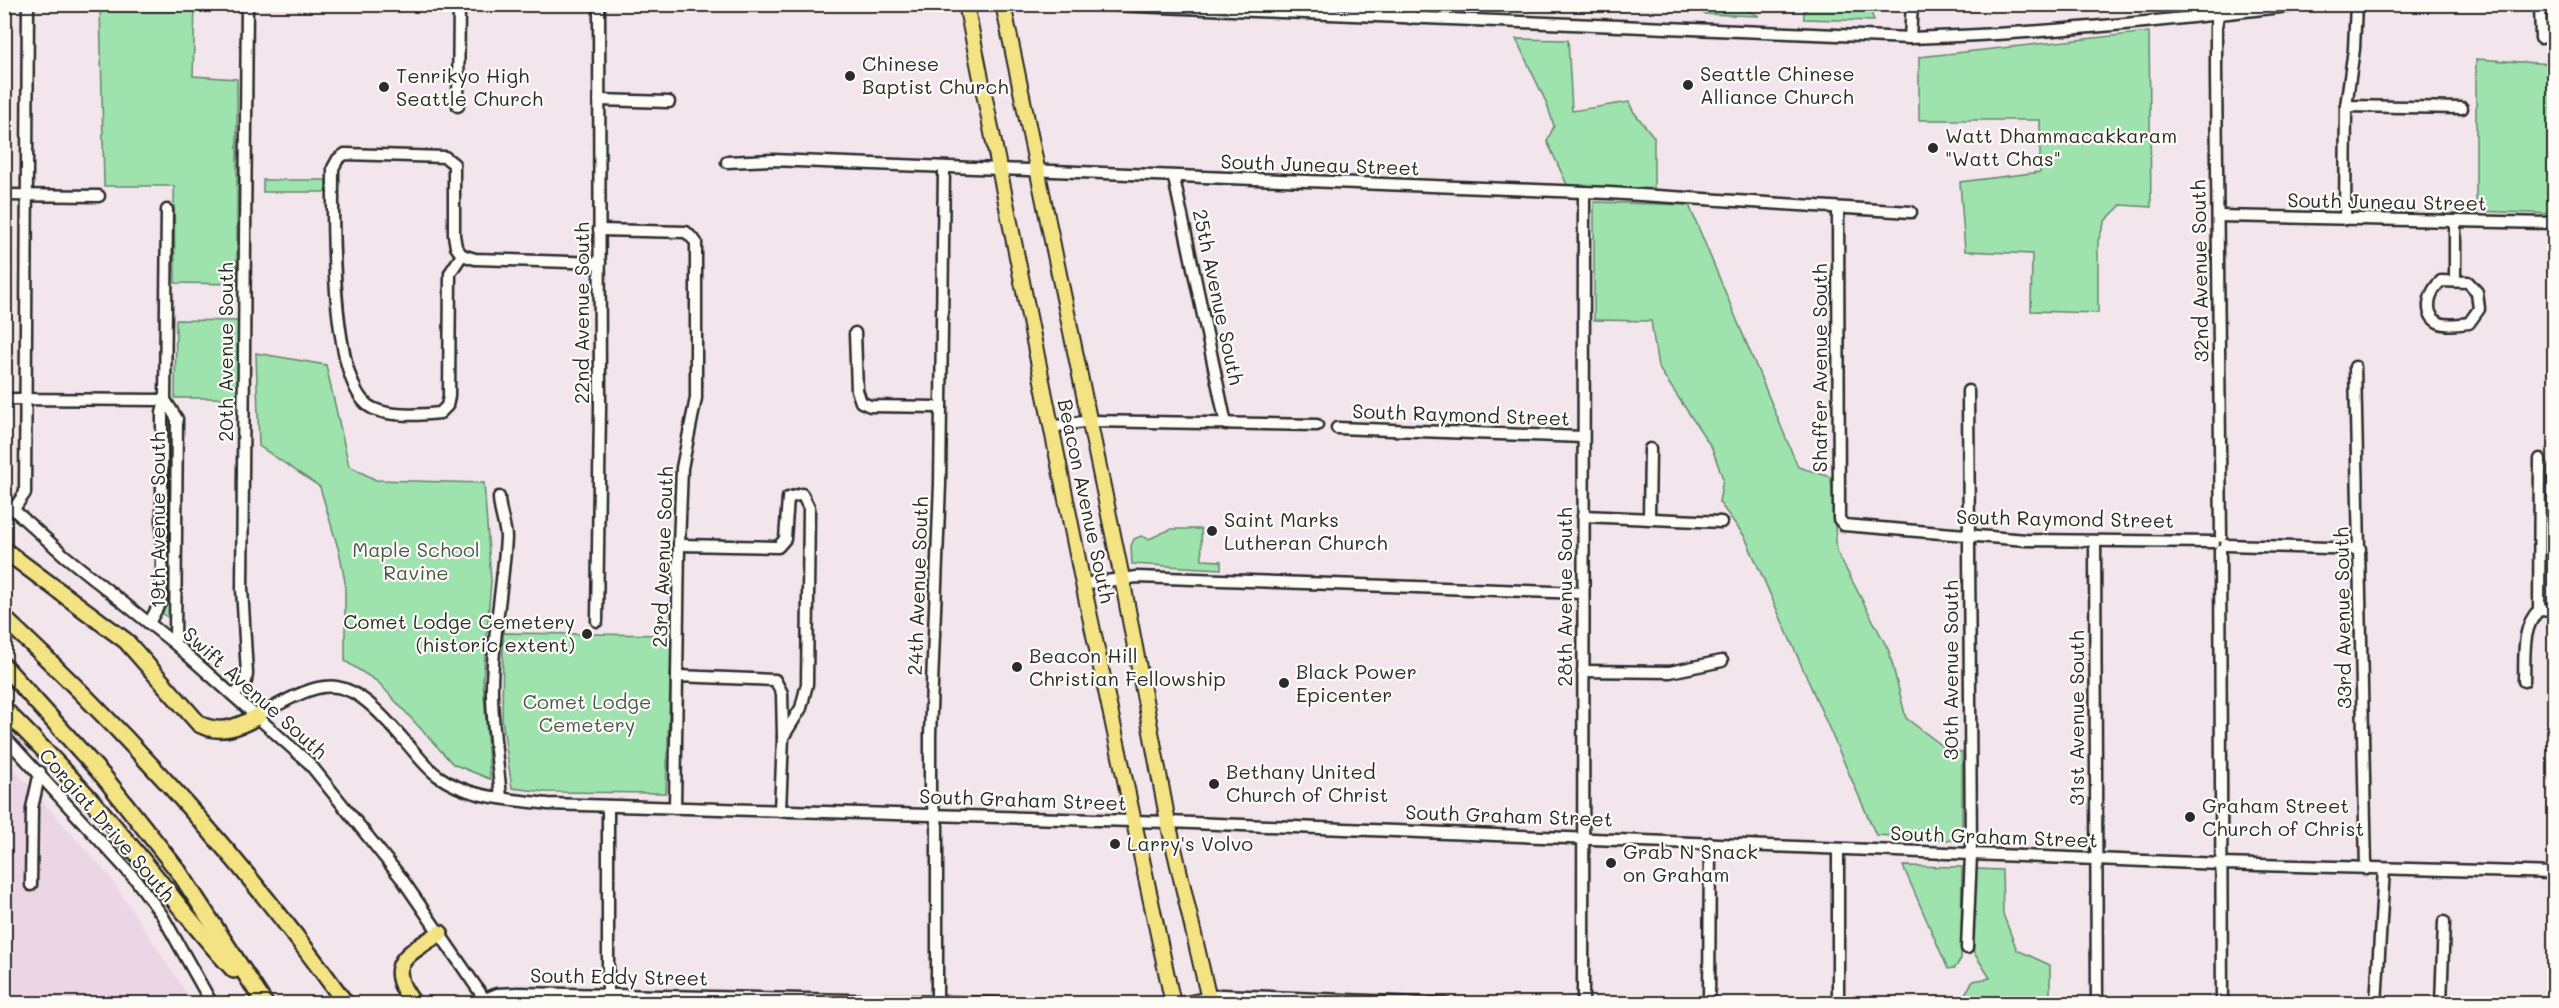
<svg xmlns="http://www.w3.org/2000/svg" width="2559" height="1008" font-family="Mali,sans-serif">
  <rect width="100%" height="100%" fill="#f3e5ec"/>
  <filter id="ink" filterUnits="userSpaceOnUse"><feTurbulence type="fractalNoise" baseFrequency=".0167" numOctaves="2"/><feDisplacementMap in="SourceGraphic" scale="12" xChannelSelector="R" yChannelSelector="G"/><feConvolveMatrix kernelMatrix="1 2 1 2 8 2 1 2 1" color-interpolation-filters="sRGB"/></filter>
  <g filter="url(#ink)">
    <path fill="#ecd5e5" d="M4 758 110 877 193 1003H5Z"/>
    <g fill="#9ee2ae" stroke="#64866c" stroke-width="1.5">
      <path d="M100 5H195L193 76 237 79V284L175 283 174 186H104Z"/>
      <path d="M1519 5H1601L1608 11 1520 8Z"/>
      <path d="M1704 5H1736L1759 16 1704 14Z"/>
      <path d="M1869 5 1874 21 1804 19V11L1814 5Z"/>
      <path d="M2149 32 2151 207 2121 205 2105 221 2098 241V313L2031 311 2032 254 1965 251 1960 182 2040 172V120H1919V57Z"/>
      <path d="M1516 39 1568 40 1572 111 1629 102 1633 111 1654 137V192L1568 187 1547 141 1554 126 1547 104Z"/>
      <path d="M2476 59 2554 64V214L2476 211Z"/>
      <rect x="263" y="180" width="63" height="12"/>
      <path d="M1594 202 1689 205 1798 467 1831 477 1837 552 1889 651 1906 718 1948 750 1962 752V841L1876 835 1745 537 1719 502 1723 479 1712 448 1658 367 1651 321 1594 320Z"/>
      <path d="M176 320 239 321 238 398H175Z"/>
      <path d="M256 353 326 365 349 466 376 480 484 483 491 581 483 680 490 779 453 764 378 682 345 661V582L340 555 320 487 259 446Z"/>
      <path d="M167 413 172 421 171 620 162 613 165 605Z"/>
      <path d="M1171 529H1201L1202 560 1221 561V569L1132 564 1131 546 1134 539 1141 536 1149 539Z"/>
      <path d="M503 633 672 635 666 793 546 792 512 788 502 719Z"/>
      <path d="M1903 866 1962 867 1961 959 1955 968 1948 969Z"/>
      <path d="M1976 869 2002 870 2003 914 2017 950 2050 965V1003L1960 1002 1973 981 1990 978 1971 948Z"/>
    </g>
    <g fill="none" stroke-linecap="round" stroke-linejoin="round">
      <defs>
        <g id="minor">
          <path d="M1087 4 1910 38C2042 34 2174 20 2305 4"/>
          <path d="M2220 4 2216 27V75L2221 537"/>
          <path d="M2540 4 2541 38"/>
          <path d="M1410 18V4"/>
          <path d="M1910 38 1912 4"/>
          <path d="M599 100 669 102"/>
          <path d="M458 106 459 4"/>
          <path d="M2346 106 2462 108"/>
          <path d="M345 154 445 157 454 164V235L456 247 462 255 450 273 449 396 447 406 440 413C421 415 389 417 372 408 329 386 333 214 333 168L338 159Z"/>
          <path d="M727 162 772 160 1609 193 1911 212"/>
          <path d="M1174 178 1226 424"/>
          <path d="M4 195 99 196"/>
          <path d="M1838 209 1839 519 1844 525 2026 540 2214 542"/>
          <path d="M2218 216 2554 223"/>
          <path d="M2345 219 2346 106 2354 49 2356 4"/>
          <path d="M599 230 686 232 696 242V398L682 468 679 545 675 808"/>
          <path d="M462 255 475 259 600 263"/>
          <path d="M2441 281 2468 282 2477 292 2479 309 2469 323C2461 324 2447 326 2440 323 2421 315 2430 290 2441 281Z"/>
          <path d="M2455 281V222"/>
          <path d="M855 333 857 390 861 402 870 406 939 407"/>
          <path d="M2355 367 2366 869"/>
          <path d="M4 399 165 400"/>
          <path d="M165 400 177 419 175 644"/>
          <path d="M1051 427 1089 421 1317 425"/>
          <path d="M1337 428 1583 437"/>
          <path d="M499 497C499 511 506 526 506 538 503 587 493 635 492 684 491 722 498 760 501 798"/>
          <path d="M4 501 65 556 175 644 309 763 402 879 488 1004"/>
          <path d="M13 510 25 493 28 4"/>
          <path d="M1583 516 1721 522"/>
          <path d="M1649 519 1650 449"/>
          <path d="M2095 541 2097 1004"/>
          <path d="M679 545 778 547 785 539 788 498 802 494 809 508 807 684 801 708 783 737 780 811"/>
          <path d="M2226 545 2360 549"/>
          <path d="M2220 550 2222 1004"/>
          <path d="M1083 584 1137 577 1583 593"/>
          <path d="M2539 610 2554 611"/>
          <path d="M597 621 600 409 599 4"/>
          <path d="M149 623 160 603 162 585V413L165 400 167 210"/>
          <path d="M1583 671 1670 672 1722 661"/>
          <path d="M677 676 775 680 782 693 783 737"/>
          <path d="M2524 681C2525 657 2521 627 2539 610L2540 459"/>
          <path d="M234 696 246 681 247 674 242 588 247 4"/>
          <path d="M258 716C332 673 347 674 404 740 415 752 425 767 438 776 470 799 510 799 548 804L1168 822 2221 864 2554 873"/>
          <path d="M4 736 136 880 162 915 212 1004"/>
          <path d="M608 807V995"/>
          <path d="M1838 850V1004"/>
          <path d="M31 885 32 808 40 772"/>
          <path d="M1967 948 1971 854 1968 391"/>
          <path d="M485 999 497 994 518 993 1042 1004"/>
          <path d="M1583 1003 1584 192"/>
          <path d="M937 1004V826L930 791V735L940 484 944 169"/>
          <path d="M1177 1004 1221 995 1446 1004"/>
          <path d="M1709 1004 1710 843"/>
          <path d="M2376 1004 2384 869"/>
          <path d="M2441 1004 2444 922"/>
        </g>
        <g id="major">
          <path d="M966 4 1083 584 1173 1004"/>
          <path d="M1003 4 1122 578 1168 822 1210 1004"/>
        </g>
        <g id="highway">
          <path d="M4 550 126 641 199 724C220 735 239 727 258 716"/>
          <path d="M4 618C130 735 246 864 346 1004"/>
          <path d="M4 666 104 777 179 872 265 1004"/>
          <path d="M4 709C45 751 86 792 123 837 161 881 194 928 234 970"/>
          <path d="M414 1004C382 964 407 955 440 933"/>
        </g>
      </defs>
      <use href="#minor" stroke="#2b2b2b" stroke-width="15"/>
      <use href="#major" stroke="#2b2b2b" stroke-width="18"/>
      <use href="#highway" stroke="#2b2b2b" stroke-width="20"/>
      <use href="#minor" stroke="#fdfcf7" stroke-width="10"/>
      <use href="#major" stroke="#f4e382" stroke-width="14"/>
      <use href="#highway" stroke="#f4e382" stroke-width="15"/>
    </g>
  </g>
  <g fill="#2b2b2b" stroke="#fdfcf7" stroke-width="2">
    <circle cx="850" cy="76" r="6"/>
    <circle cx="1688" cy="85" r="6"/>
    <circle cx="384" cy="87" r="6"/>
    <circle cx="1933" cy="148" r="6"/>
    <circle cx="1212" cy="531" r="6"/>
    <circle cx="587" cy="634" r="6"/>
    <circle cx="1017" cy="667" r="6"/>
    <circle cx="1284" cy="683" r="6"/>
    <circle cx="1214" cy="784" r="6"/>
    <circle cx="2190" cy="817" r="6"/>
    <circle cx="1115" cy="844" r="6"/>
    <circle cx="1611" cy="863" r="6"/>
  </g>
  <g text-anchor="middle" stroke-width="4.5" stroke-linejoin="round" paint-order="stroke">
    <g font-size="20" fill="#2b2b2b" stroke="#fdfcf7" text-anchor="start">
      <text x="862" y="71">Chinese<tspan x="862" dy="23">Baptist Church</tspan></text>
      <text x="1700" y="81">Seattle Chinese<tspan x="1700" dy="23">Alliance Church</tspan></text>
      <text x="396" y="83">Tenrikyo High<tspan x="396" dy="23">Seattle Church</tspan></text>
      <text x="1945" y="143">Watt Dhammacakkaram<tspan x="1945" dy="23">"Watt Chas"</tspan></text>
      <text x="1224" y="527">Saint Marks<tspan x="1224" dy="23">Lutheran Church</tspan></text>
      <text x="575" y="629" text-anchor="end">Comet Lodge Cemetery<tspan x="575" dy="23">(historic extent)</tspan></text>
      <text x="1029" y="663">Beacon Hill<tspan x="1029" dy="23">Christian Fellowship</tspan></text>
      <text x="1296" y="679">Black Power<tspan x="1296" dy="23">Epicenter</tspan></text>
      <text x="1226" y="779">Bethany United<tspan x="1226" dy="23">Church of Christ</tspan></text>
      <text x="2202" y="813">Graham Street<tspan x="2202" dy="23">Church of Christ</tspan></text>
      <text x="1127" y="851">Larry's Volvo</text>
      <text x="1623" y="859">Grab N Snack<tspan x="1623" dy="23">on Graham</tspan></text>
    </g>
    <g font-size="20" fill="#2b2b2b" stroke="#fdfcf7">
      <text transform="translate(1320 165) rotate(2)" y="7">South Juneau Street</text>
      <text transform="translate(2387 202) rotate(1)" y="7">South Juneau Street</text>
      <text transform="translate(2200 271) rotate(-91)" y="7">32nd Avenue South</text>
      <text transform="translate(1218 297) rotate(78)" y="7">25th Avenue South</text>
      <text transform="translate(582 313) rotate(-90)" y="7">22nd Avenue South</text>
      <text transform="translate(226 352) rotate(-90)" y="7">20th Avenue South</text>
      <text transform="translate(1820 368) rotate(-90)" y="7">Shaffer Avenue South</text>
      <text transform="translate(1461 415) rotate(2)" y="7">South Raymond Street</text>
      <text transform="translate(1086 501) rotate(78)" y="7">Beacon Avenue South</text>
      <text transform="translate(2065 519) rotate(1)" y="7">South Raymond Street</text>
      <text transform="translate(158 520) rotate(-90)" y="7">19th Avenue South</text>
      <text transform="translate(663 557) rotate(-88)" y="7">23rd Avenue South</text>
      <text transform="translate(918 586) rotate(-88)" y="7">24th Avenue South</text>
      <text transform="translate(1565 597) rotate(-90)" y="7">28th Avenue South</text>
      <text transform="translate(2343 618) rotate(-91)" y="7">33rd Avenue South</text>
      <text transform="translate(1951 670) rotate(-90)" y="7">30th Avenue South</text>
      <text transform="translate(255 693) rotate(42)" y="7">Swift Avenue South</text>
      <text transform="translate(2077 718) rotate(-90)" y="7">31st Avenue South</text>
      <text transform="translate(1023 800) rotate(2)" y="7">South Graham Street</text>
      <text transform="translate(1509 816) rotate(2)" y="7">South Graham Street</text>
      <text transform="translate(107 825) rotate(49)" y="7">Corgiat Drive South</text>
      <text transform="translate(1994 837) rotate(2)" y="7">South Graham Street</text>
      <text transform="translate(619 977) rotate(1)" y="7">South Eddy Street</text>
    </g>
    <g font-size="20" fill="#48594c" stroke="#fdfcf7">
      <text x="416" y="557">Maple School<tspan x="416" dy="23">Ravine</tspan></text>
      <text x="587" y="709">Comet Lodge<tspan x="587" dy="23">Cemetery</tspan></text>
    </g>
  </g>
  <rect width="2559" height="1008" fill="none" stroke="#fdfcf7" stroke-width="24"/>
  <rect x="12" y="12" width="2535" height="984" fill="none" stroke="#2b2b2b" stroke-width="2" filter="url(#ink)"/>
</svg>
